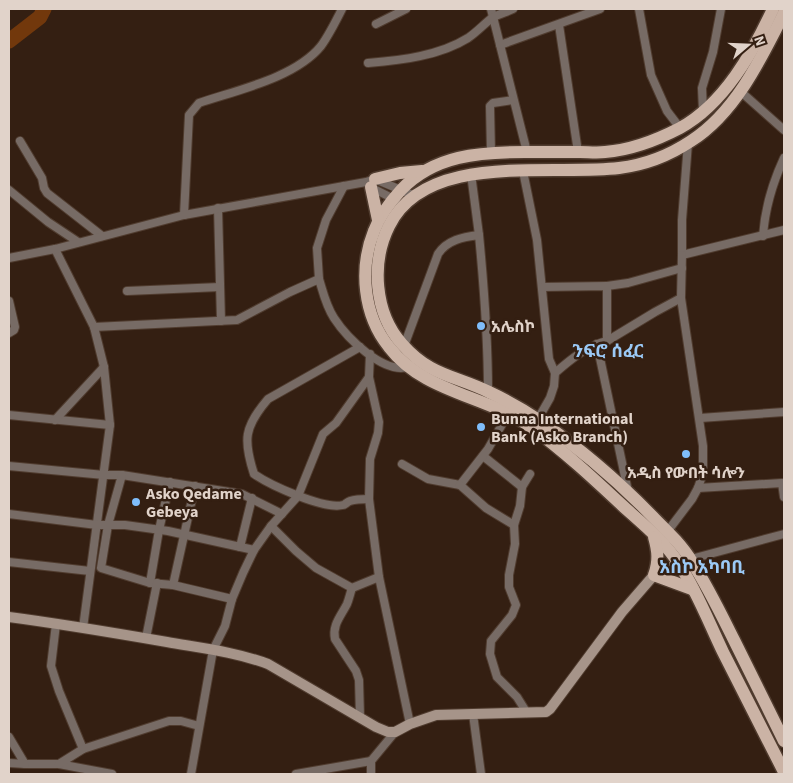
<svg xmlns="http://www.w3.org/2000/svg" width="793" height="783" font-family="'Source Sans 3','Noto Sans Ethiopic',sans-serif">
  <rect width="100%" height="100%" fill="#341f12"/>
  <g fill="none" stroke-linecap="round" stroke-linejoin="round">
    <path stroke="#72380c" stroke-width="15" d="M9 41 40 17 44 9"/>
    <defs>
      <g id="street">
        <path d="M491 9 527 152"/>
        <path d="M639 9 651 75 667 111 680 128"/>
        <path d="M376 24 406 9"/>
        <path d="M559 25 578 152"/>
        <path d="M500 45 600 9"/>
        <path d="M368 63C402 60 439 56 468 38 477 32 484 24 492 18 499 14 507 12 513 9"/>
        <path d="M740 91 784 130"/>
        <path d="M703 111 702 88 713 52 721 9"/>
        <path d="M20 141 42 178 44 188 47 193 102 236"/>
        <path d="M688 143 682 220V255L784 230"/>
        <path d="M491 153 490 106 493 103 513 100"/>
        <path d="M523 171 537 240 549 359 555 373 554 386 550 398 538 419"/>
        <path d="M471 174 479 235"/>
        <path d="M370 187 396 200"/>
        <path d="M9 190 48 222 78 242"/>
        <path d="M218 208 221 321"/>
        <path d="M184 215 189 115 199 103C237 90 295 78 321 46 329 35 336 21 342 9"/>
        <path d="M763 236C765 207 772 184 784 158"/>
        <path d="M55 249 94 327 104 367 110 425 83 628"/>
        <path d="M9 258 55 249 184 215 366 182 375 179 415 196"/>
        <path d="M319 279 317 248 326 220 344 186"/>
        <path d="M607 286 628 283 682 268"/>
        <path d="M542 287 607 286V341C587 346 571 359 555 373"/>
        <path d="M127 291 220 287"/>
        <path d="M9 301 15 327 14 330 9 333"/>
        <path d="M94 327 237 320 290 292 319 279C323 292 326 306 334 318 347 338 383 374 408 367"/>
        <path d="M607 341 655 312 681 298 682 255"/>
        <path d="M597 344 628 491"/>
        <path d="M404 346 438 254C447 240 463 237 479 235 484 287 488 339 488 392"/>
        <path d="M360 347 268 399C244 427 243 440 254 474 270 485 324 510 343 505 345 505 347 502 350 501 356 499 363 499 369 499"/>
        <path d="M369 377 379 422 378 433 370 459 369 499 379 577 410 724"/>
        <path d="M9 415 110 425"/>
        <path d="M700 418 784 412"/>
        <path d="M55 420 104 367"/>
        <path d="M483 456 522 487"/>
        <path d="M402 464 428 479 460 485 488 449 508 414"/>
        <path d="M9 466 104 475H122L242 494 282 514"/>
        <path d="M122 475 108 525 101 568 150 583 173 585 232 599"/>
        <path d="M460 485 486 508 514 525"/>
        <path d="M698 488 782 483 784 497"/>
        <path d="M9 514 97 525H125L168 531 254 550"/>
        <path d="M271 526 296 551 316 568 352 588 379 577"/>
        <path d="M667 532 692 499 698 488 703 473V446L681 298"/>
        <path d="M240 547 252 498"/>
        <path d="M691 559 784 534"/>
        <path d="M9 562 90 571"/>
        <path d="M150 583 159 530 170 482"/>
        <path d="M173 585 195 486"/>
        <path d="M352 588C350 594 349 599 347 604 341 616 332 625 335 639L356 671 359 680 360 717"/>
        <path d="M56 624 51 666 59 691 83 749"/>
        <path d="M146 638 157 583"/>
        <path d="M527 713 517 697 497 677 490 654 491 641 512 615 516 605 509 587V575L515 544 514 525 520 506 522 487 530 474"/>
        <path d="M473 714 481 774"/>
        <path d="M9 737 25 764H59L112 774"/>
        <path d="M9 763 25 764"/>
        <path d="M59 764 83 749 169 721H181L199 726"/>
        <path d="M191 774 213 650 225 626 232 599 243 573 254 550 271 526 298 496 323 434 336 423 369 377 370 354"/>
        <path d="M296 774 371 761"/>
        <path d="M371 774V761L395 732"/>
      </g>
      <path id="secondary" d="M9 617C62 624 115 633 167 642 201 648 236 652 268 664L376 727 388 732H395L410 724 436 715 546 712 550 709 622 612 654 575 684 561"/>
      <g id="primary">
        <path d="M773 9C753 52 724 104 680 128 657 140 631 150 605 152 597 153 588 152 580 152 562 152 544 152 525 152 480 152 434 155 401 190 390 202 380 215 374 231 359 268 363 315 389 347 424 393 486 395 531 427 564 451 594 479 624 507 643 524 665 542 679 564 697 591 709 623 723 652 743 692 764 732 784 772"/>
        <path d="M784 13C761 59 735 113 691 141 670 155 644 165 619 168 550 176 426 151 389 226 371 262 374 313 402 344 430 376 454 375 489 392 506 400 524 410 540 421 581 449 619 482 653 517 667 531 682 545 692 562 708 587 721 614 734 640 751 674 768 708 784 741"/>
        <path d="M375 179 400 173 422 171"/>
        <path d="M371 187 378 220"/>
        <path d="M654 537C658 551 659 561 654 575L692 589"/>
      </g>
    </defs>
    <use href="#street" stroke="#503c2f" stroke-width="10"/>
    <use href="#secondary" stroke="#503c2f" stroke-width="12"/>
    <use href="#primary" stroke="#503c2f" stroke-width="15"/>
    <use href="#street" stroke="#776b65" stroke-width="8"/>
    <use href="#secondary" stroke="#a69489" stroke-width="10"/>
    <use href="#primary" stroke="#cbb3a5" stroke-width="12"/>
  </g>
  <g fill="#7fbdfa" stroke="#341f12" stroke-width="2">
    <circle cx="481" cy="326" r="5"/>
    <circle cx="481" cy="427" r="5"/>
    <circle cx="686" cy="454" r="5"/>
    <circle cx="136" cy="502" r="5"/>
  </g>
  <g text-anchor="middle" stroke-width="5" stroke-linejoin="round" paint-order="stroke">
    <g font-size="16" font-weight="bold" fill="#e1d3ca" stroke="#341f12" text-anchor="start">
      <text x="491" y="332">አሌስኮ</text>
      <text x="491" y="424">Bunna International<tspan x="491" dy="18">Bank (Asko Branch)</tspan></text>
      <text x="686" y="478" text-anchor="middle">አዲስ የውበት ሳሎን</text>
      <text x="146" y="499">Asko Qedame<tspan x="146" dy="18">Gebeya</tspan></text>
    </g>
    <g font-size="18" font-weight="bold" fill="#9bc9f6" stroke="#341f12">
      <text x="608" y="357">ንፍሮ ሰፈር</text>
      <text x="702" y="573">አስኮ አካባቢ</text>
    </g>
  </g>
  <rect width="793" height="783" fill="none" stroke="#e1d3ca" stroke-width="20"/>
  <g transform="translate(748 45) rotate(71)" stroke="#341f12" stroke-width="4" paint-order="stroke">
  <path d="M0-4L9 19L0 12L-9 19Z" fill="#e1d3ca"/>
  <text y="-8" font-size="14" font-weight="bold" text-anchor="middle" fill="#e1d3ca">N</text>
  </g>
</svg>
